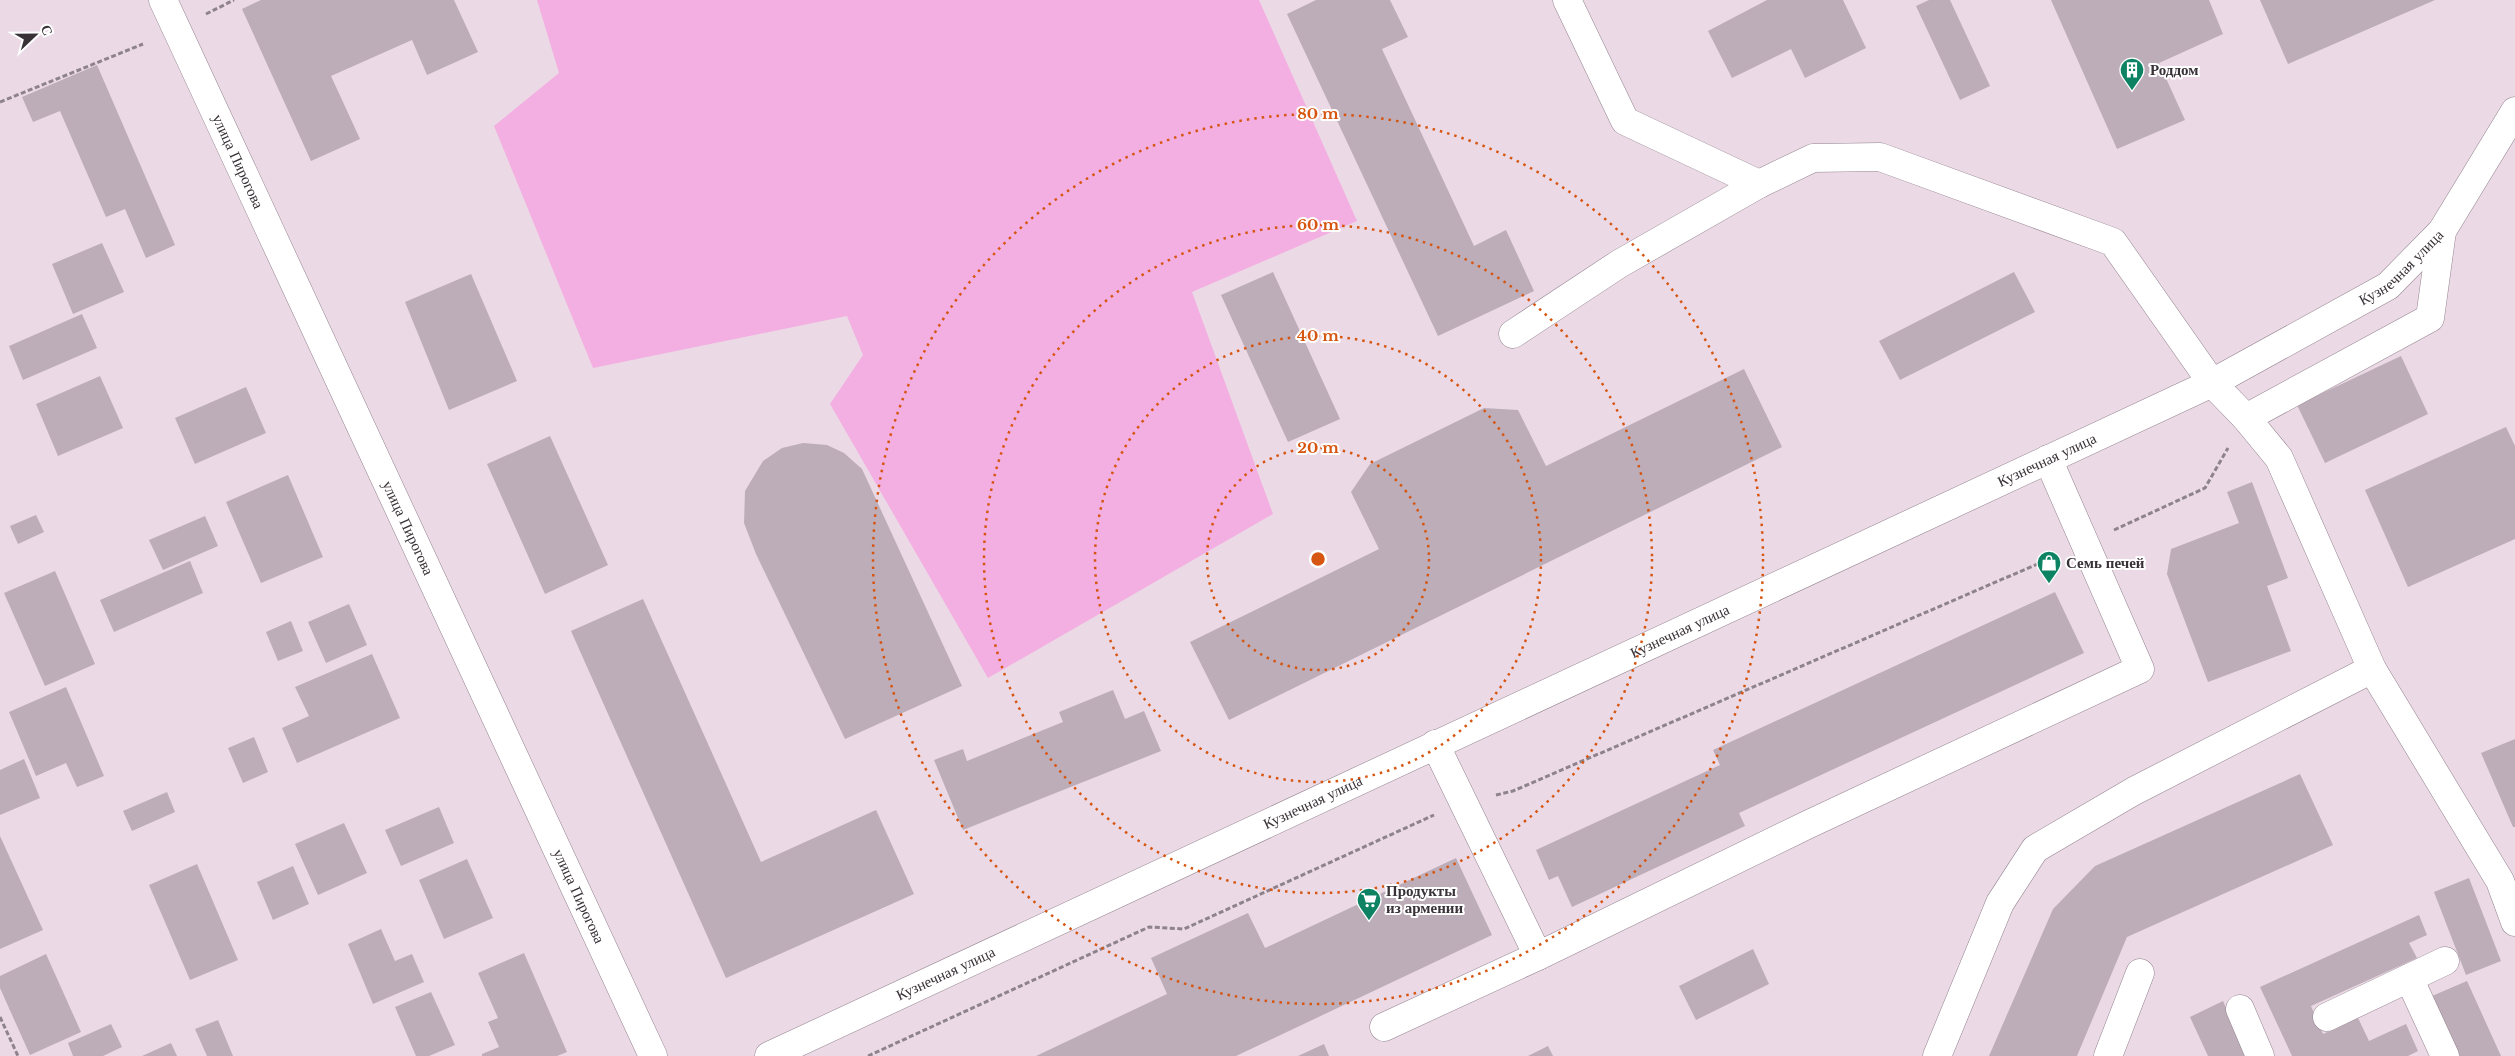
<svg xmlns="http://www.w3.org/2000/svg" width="2515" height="1056" font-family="'Libre Baskerville',serif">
  <rect width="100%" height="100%" fill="#ebdae6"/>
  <path fill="#f3afe1" d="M537 0H1259L1357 221 1192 292 1273 514 988 678 830 404 863 355 847 316 593 368 494 126 559 73Z"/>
  <g fill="#bdadb8">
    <path d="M261 0H454L478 52 427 75 412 40 331 76 360 139 311 161 242 9Z"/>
    <path d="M1316 0H1390L1408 37 1382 49 1474 246 1506 230 1534 291 1438 336 1287 14Z"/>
    <path d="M1767 0H1843L1866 48 1805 78 1791 49 1732 78 1708 31Z"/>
    <path d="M1929 0H1950L1990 86 1960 100 1916 6Z"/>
    <path d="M2051 0H2209L2223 34 2159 63 2185 120 2117 149Z"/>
    <path d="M2260 0H2435L2288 64Z"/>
    <path d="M97 65 175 245 146 258 125 209 106 217 60 111 33 122 22 97Z"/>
    <path d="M102 243 124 292 73 314 52 264Z"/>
    <path d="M1273 272 1340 419 1288 442 1221 295Z"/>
    <path d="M2014 272 2035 312 1900 380 1879 341Z"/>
    <path d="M471 274 517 381 449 410 405 302Z"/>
    <path d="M82 314 97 348 23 380 9 346Z"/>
    <path d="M2401 356 2428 414 2325 463 2297 405Z"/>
    <path d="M1744 369 1782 447 1229 720 1190 642 1379 549 1351 492 1370 464 1484 408 1518 410 1546 466Z"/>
    <path d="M100 376 123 428 58 456 36 404Z"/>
    <path d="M246 387 266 433 195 464 175 418Z"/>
    <path d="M2506 427 2515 446V539L2408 587 2365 490Z"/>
    <path d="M550 436 608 565 545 594 487 464Z"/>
    <path d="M803 443 827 445 844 453 862 469 962 686 845 739 756 554 744 523 745 491 763 461 782 448Z"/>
    <path d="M288 475 323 557 261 583 226 502Z"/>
    <path d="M2252 482 2288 578 2267 586 2291 651 2208 682 2167 574 2171 549 2239 523 2227 492Z"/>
    <path d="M36 515 44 532 18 544 10 526Z"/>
    <path d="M205 516 218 546 163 570 149 540Z"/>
    <path d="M190 561 203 593 114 632 100 600Z"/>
    <path d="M55 571 95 664 45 686 4 593Z"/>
    <path d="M2055 592 2084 653 1739 813 1745 826 1572 907 1558 876 1549 880 1536 850 1720 765 1713 750Z"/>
    <path d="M643 599 761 862 876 810 914 894 726 978 571 631Z"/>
    <path d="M349 604 367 645 326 663 308 622Z"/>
    <path d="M291 621 303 651 278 661 266 632Z"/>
    <path d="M372 654 400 718 297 763 282 728 309 716 295 687Z"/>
    <path d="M66 687 104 776 77 787 66 763 36 776 9 712Z"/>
    <path d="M1113 690 1125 719 1144 711 1161 751 963 830 934 760 963 749 967 761 1063 722 1059 712Z"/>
    <path d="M254 737 268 772 243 783 228 748Z"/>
    <path d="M2515 739V827H2513L2481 753Z"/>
    <path d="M24 759 40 798 0 815V770Z"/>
    <path d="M2300 774 2333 845 2127 937 2077 1056H1989L2053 909 2095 866Z"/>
    <path d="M167 792 175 812 132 831 123 811Z"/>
    <path d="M439 807 454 843 401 866 385 830Z"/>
    <path d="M344 823 367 873 318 895 295 844Z"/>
    <path d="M0 836 43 930 0 949Z"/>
    <path d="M1456 858 1492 935 1236 1056H1036L1167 994 1151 958 1248 913 1265 948Z"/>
    <path d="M467 859 493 918 444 939 419 880Z"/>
    <path d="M197 864 238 960 190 980 149 885Z"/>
    <path d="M293 866 309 904 273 920 257 882Z"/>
    <path d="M2469 878 2501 961 2466 975 2434 892Z"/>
    <path d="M2419 915 2427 935 2409 943 2417 958 2311 1006 2323 1034 2358 1018 2369 1041 2406 1024 2418 1051 2408 1056H2292L2260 987Z"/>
    <path d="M381 929 395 961 412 954 424 982 373 1004 348 944Z"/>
    <path d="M1753 949 1769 984 1696 1020 1679 986Z"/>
    <path d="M524 953 567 1052 557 1056H482V1054L499 1047 488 1022 498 1018 478 973Z"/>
    <path d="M46 954 81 1032 30 1055 0 988V976Z"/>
    <path d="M2467 981 2501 1056H2460L2432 996Z"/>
    <path d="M431 992 455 1045 429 1056H416L395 1007Z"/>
    <path d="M2223 1001 2247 1056H2208L2190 1017Z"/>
    <path d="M218 1020 233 1056H207L195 1029Z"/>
    <path d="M111 1024 122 1047 103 1056H73L68 1043Z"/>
    <path d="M171 1043 177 1056H142Z"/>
    <path d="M1324 1044 1329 1056H1298Z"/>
    <path d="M1548 1046 1553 1056H1528Z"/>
  </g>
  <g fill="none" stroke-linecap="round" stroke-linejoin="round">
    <defs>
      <g id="minor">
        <path id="s1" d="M163 0 653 1056"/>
        <path d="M1567 0 1625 121 1759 184"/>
        <path d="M1513 334 1619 264 1759 184 1813 158 1880 157 2113 242 2212 383 2246 418 2279 458 2372 669 2500 881 2515 922"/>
        <path d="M2246 418 2430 318 2442 231"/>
        <path d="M1435 744 1538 956"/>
        <path d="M2409 978 2445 1056"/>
        <path d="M2240 1009 2260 1056"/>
        <path d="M2327 1017 2445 961"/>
        <path d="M1384 1027 1538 956 1807 825 2140 669 2048 459"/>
        <path id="s2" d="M769 1056 2212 383 2388 286 2442 231 2515 111"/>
        <path d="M1937 1056 2000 903 2035 849 2134 791 2372 669"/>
        <path d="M2108 1056 2140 973"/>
      </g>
    </defs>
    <use href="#minor" stroke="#94848f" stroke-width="29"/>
    <g stroke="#8f838b" stroke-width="3" stroke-dasharray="5 2.5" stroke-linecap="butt">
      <path d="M206 14 234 0"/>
      <path d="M0 102 143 44"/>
      <path d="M2114 530 2205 488 2228 448"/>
      <path d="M1496 795 1513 791 2056 556"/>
      <path d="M0 1017 18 1056"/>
      <path d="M868 1056 1149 927 1184 929 1434 815"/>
    </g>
    <use href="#minor" stroke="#fff" stroke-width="28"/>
  </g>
  <g fill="none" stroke="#d65510" stroke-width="2.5" stroke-dasharray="2.5 5">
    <circle cx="1318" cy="559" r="111"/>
    <circle cx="1318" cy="559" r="223"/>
    <circle cx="1318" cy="559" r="334"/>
    <circle cx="1318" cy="559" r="445"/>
  </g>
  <defs>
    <symbol id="building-pin" viewBox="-11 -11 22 30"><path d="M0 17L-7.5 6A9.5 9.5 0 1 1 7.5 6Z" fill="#0d8363" stroke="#fff"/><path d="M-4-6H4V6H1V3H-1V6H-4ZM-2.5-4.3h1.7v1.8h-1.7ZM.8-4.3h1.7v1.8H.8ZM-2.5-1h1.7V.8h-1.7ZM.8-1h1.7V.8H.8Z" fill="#fff"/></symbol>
    <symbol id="shop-pin" viewBox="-11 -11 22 30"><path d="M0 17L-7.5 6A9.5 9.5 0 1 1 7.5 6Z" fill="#0d8363" stroke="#fff"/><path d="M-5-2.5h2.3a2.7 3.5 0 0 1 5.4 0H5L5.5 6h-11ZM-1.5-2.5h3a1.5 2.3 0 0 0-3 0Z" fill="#fff"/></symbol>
    <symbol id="supermarket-pin" viewBox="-11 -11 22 30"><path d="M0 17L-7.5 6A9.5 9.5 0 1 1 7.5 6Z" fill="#0d8363" stroke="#fff"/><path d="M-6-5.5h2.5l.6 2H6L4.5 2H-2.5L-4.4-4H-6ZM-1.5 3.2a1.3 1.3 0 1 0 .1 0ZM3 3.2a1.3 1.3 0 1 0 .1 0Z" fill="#fff"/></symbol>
  </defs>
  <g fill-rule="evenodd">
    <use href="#building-pin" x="2118" y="56" width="28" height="38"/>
    <use href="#shop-pin" x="2035" y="549" width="28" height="38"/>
    <use href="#supermarket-pin" x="1355" y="886" width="28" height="38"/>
  </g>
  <g text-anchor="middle" stroke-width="4" stroke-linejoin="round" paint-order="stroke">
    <g font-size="15" font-weight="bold" fill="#383136" stroke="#fff" text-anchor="start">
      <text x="2150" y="75">Роддом</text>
      <text x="2066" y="568">Семь печей</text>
      <text x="1386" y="896">Продукты<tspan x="1386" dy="17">из армении</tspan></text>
    </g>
    <g font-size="15" fill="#383136" stroke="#fff">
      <text dy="5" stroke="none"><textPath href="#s1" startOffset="178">улица Пирогова</textPath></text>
      <text dy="5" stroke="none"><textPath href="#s2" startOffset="1815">Кузнечная улица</textPath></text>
      <text dy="5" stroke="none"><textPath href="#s2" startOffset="1410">Кузнечная улица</textPath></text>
      <text dy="5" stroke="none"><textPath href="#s1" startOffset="582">улица Пирогова</textPath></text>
      <text dy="5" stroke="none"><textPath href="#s2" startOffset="1005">Кузнечная улица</textPath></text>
      <text dy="5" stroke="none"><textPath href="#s2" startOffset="600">Кузнечная улица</textPath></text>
      <text dy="5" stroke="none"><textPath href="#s1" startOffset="988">улица Пирогова</textPath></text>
      <text dy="5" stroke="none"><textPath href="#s2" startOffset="195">Кузнечная улица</textPath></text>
    </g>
  </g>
  <circle cx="1318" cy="559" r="8" fill="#d65510" stroke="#fff" stroke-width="2.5"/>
  <g font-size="15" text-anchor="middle" font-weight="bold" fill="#d65510" stroke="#fff" stroke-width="4" stroke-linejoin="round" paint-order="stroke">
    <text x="1318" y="119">80 m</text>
    <text x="1318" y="230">60 m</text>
    <text x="1318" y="341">40 m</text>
    <text x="1318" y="453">20 m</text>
  </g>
  <g transform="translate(35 35) rotate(68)" stroke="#ffffff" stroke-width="4" paint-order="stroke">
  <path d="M0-4L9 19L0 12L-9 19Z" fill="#383136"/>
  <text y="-8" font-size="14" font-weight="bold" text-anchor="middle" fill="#383136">С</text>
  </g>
</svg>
